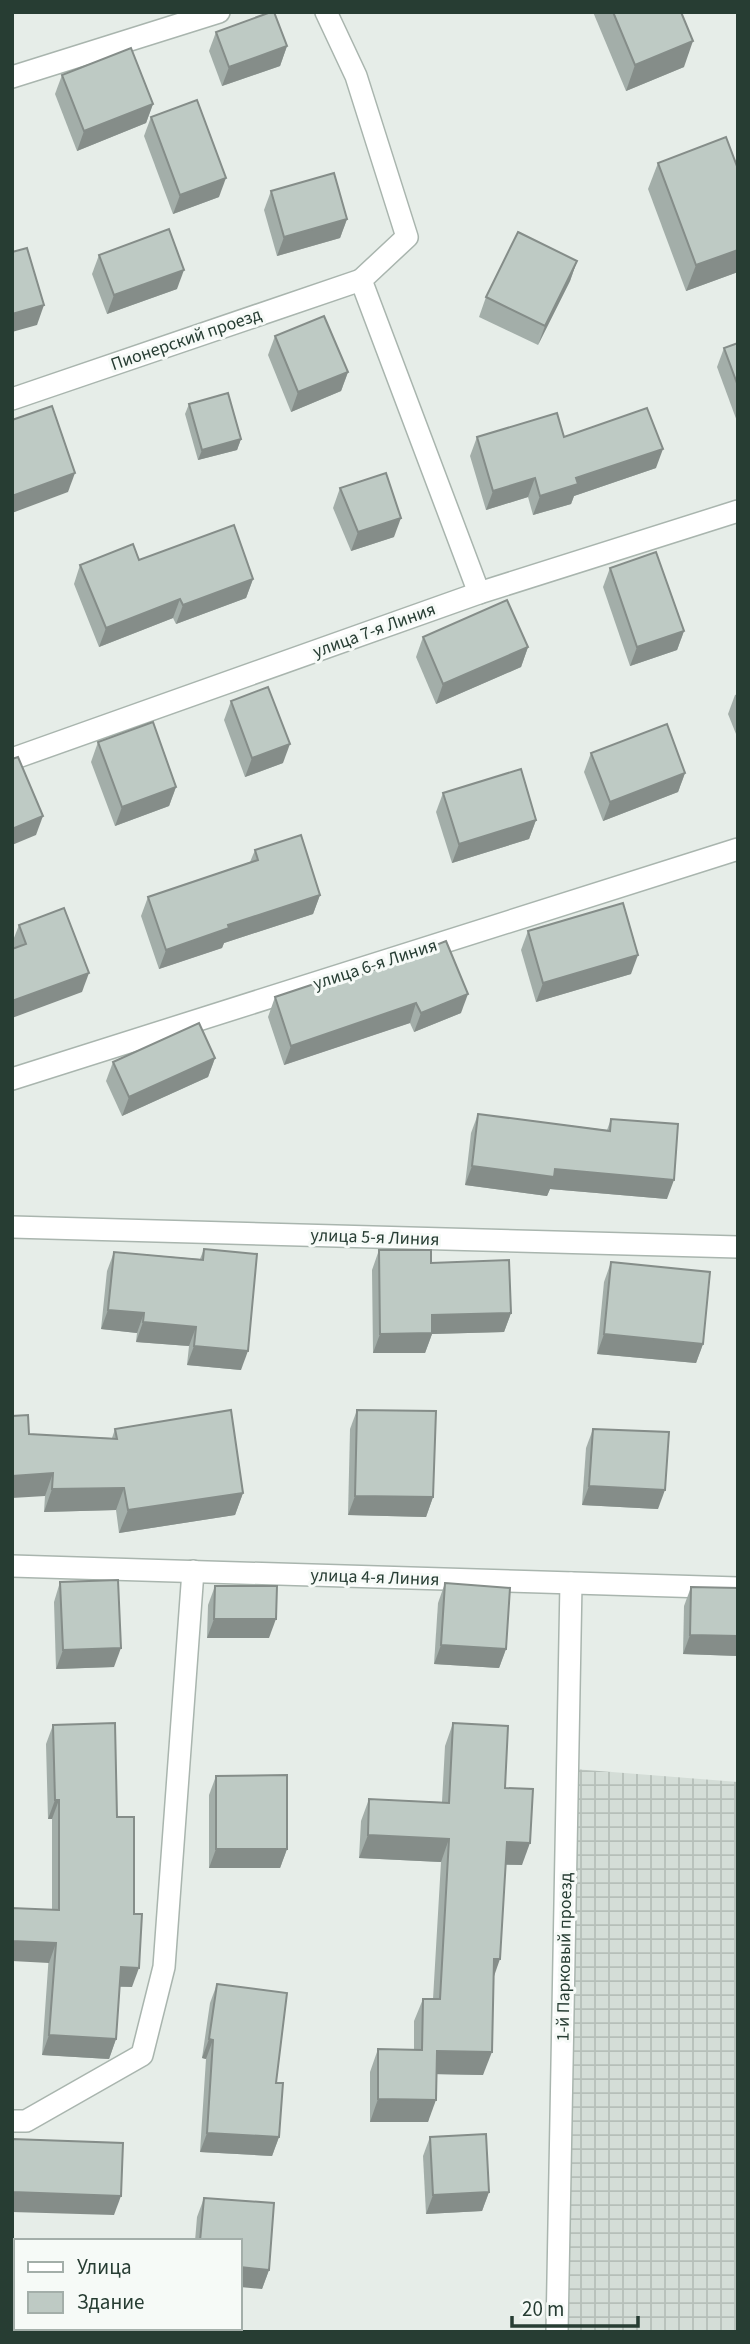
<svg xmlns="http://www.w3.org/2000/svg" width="750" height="2344" font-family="'Source Sans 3',sans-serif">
  <defs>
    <pattern id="industrial-grid" width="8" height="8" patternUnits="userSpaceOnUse" patternTransform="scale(1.75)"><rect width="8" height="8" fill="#d4ddd7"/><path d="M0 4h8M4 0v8" fill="none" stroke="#b6bfb9"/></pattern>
  </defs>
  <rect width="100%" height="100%" fill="#e6ede8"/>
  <path fill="url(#industrial-grid)" d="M574 1769 738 1782V2332H567Z"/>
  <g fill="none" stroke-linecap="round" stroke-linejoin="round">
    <defs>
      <g id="minor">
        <path d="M326 12 356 76 407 237 361 280 479 593"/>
        <path d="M12 77 219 12"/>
        <path d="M12 399 361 280"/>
        <path d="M12 759 479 593 738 511"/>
        <path d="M12 1079 738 849"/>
        <path d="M12 1227 738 1247"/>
        <path d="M12 1566 738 1588"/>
        <path d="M12 2121H26L142 2055 164 1967 193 1571"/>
        <path d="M557 2332 571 1583"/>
      </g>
    </defs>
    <use href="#minor" stroke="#a9b5ae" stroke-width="24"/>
    <use href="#minor" stroke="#fff" stroke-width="21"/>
  </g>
  <g fill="#a3aea9">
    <path d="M593 12H681L684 67 626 91Z"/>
    <path d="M216 32 287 46 280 66 222 86 209 51Z"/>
    <path d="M62 75 153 104 146 123 77 151 55 94Z"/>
    <path d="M151 117 219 197 173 214 144 136Z"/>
    <path d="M658 163 738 169V272L686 291 648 189Z"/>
    <path d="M271 191 347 219 340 238 277 256 264 210Z"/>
    <path d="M99 255 177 289 107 314 92 274Z"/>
    <path d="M577 261 570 281 538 345 479 317 486 297Z"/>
    <path d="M275 336 348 372 341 391 291 412 268 355Z"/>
    <path d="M738 343V424L717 367 724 348Z"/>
    <path d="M189 404 241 439 237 450 198 460 185 414Z"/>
    <path d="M477 437H564L656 468 574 496 571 504 533 515 528 497 486 510 470 456Z"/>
    <path d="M340 488 394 537 351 551 333 508Z"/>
    <path d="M139 560 253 579 246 598 176 624 173 618 99 647 74 584 80 565Z"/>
    <path d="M610 568 684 631 677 650 630 666 603 587Z"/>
    <path d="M423 637 528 647 521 667 436 704 416 657Z"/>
    <path d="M738 694V739L728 714 735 695Z"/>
    <path d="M231 701 283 763 245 777 224 720Z"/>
    <path d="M98 742 176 787 169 806 115 826 91 762Z"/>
    <path d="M591 753 685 773 678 792 603 821 584 772Z"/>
    <path d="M443 793 536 820 529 839 452 863 436 812Z"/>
    <path d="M255 850 320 895 313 914 224 943 222 948 159 969 141 916 148 897 250 862Z"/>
    <path d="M19 925 82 992 13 949 12 943Z"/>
    <path d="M528 931 631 974 536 1002 521 950Z"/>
    <path d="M346 981 461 1013 414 1032 410 1023 284 1065 268 1017 275 997Z"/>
    <path d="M215 1058 208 1077 122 1116 106 1081 113 1062Z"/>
    <path d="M478 1114 607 1130 611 1119 667 1199 550 1189 547 1196 465 1185 471 1133Z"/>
    <path d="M204 1249 241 1370 187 1365 189 1346 136 1342 137 1333 101 1329 107 1271 114 1252 200 1259Z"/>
    <path d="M379 1250 431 1263 511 1313 504 1332 432 1334 425 1353H373L372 1270Z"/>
    <path d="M611 1262 703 1344 696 1363 597 1354 604 1282Z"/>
    <path d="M357 1410 433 1497 426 1517 348 1515 350 1429Z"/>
    <path d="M115 1429 243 1493 235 1515 119 1533 116 1510 44 1512 45 1496 29 1434 112 1438Z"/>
    <path d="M593 1429 658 1509 582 1505 586 1448Z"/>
    <path d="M60 1582 114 1667 56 1669 54 1602Z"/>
    <path d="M445 1583 506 1649 499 1668 434 1664 438 1603Z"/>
    <path d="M215 1586 269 1638H207L208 1605Z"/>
    <path d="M691 1587 738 1588V1656L683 1654 684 1606Z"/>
    <path d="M453 1723 505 1788 522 1865H506L483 2075 436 2074 428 2122H370V2072L378 2049H414V2021L423 1999H433L441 1862 359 1858 361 1821 369 1799 442 1802 445 1746Z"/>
    <path d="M53 1725 117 1817 132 1987H120L116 2039 109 2059 42 2055 52 1910V1819H48L46 1744Z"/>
    <path d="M216 1776 287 1849 280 1868H209V1795Z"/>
    <path d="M217 1984 276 2083 279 2137 272 2156 200 2152 206 2059 202 2058 210 2003Z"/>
    <path d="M430 2137 489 2192 482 2211 426 2214 423 2156Z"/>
    <path d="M204 2198 269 2270 262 2289 240 2241H195L197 2217Z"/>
  </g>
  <g fill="#858d89">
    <path d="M693 41 684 67 626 91 635 65Z"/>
    <path d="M287 46 280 66 222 86 229 67Z"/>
    <path d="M153 104 146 123 77 151 84 131Z"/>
    <path d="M226 178 219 197 173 214 180 195Z"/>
    <path d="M347 219 340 238 277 256 284 237Z"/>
    <path d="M738 250V272L686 291 696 265Z"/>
    <path d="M577 261 570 281 538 345 545 326Z"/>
    <path d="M184 270 177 289 107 314 114 295Z"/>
    <path d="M44 305 37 325 12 332V314Z"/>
    <path d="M348 372 341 391 291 412 298 392Z"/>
    <path d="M241 439 237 450 198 460 202 450Z"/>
    <path d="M663 449 656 468 574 496 571 504 533 515 540 496 576 478Z"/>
    <path d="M75 473 68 492 12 513V496Z"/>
    <path d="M535 478 528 497 486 510 493 491Z"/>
    <path d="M401 518 394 537 351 551 358 532Z"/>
    <path d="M253 579 246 598 176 624 183 605Z"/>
    <path d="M180 599 173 618 99 647 106 628Z"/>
    <path d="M684 631 677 650 630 666 637 647Z"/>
    <path d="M528 647 521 667 436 704 443 684Z"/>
    <path d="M290 744 283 763 245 777 252 758Z"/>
    <path d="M685 773 678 792 603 821 610 802Z"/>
    <path d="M176 787 169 806 115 826 122 807Z"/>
    <path d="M43 816 36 835 12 845V829Z"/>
    <path d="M536 820 529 839 452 863 459 844Z"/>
    <path d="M320 895 313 914 224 943 222 948 159 969 166 950 228 925Z"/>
    <path d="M638 955 631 974 536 1002 543 983Z"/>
    <path d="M89 973 82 992 12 1018V1001Z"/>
    <path d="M468 994 461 1013 414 1032 421 1013Z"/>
    <path d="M416 1003 410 1023 284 1065 291 1046Z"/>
    <path d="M215 1058 208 1077 122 1116 129 1097Z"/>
    <path d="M472 1166 555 1169 674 1180 667 1199 550 1189 547 1196 465 1185Z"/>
    <path d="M108 1310 144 1313 137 1333 101 1329Z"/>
    <path d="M511 1313 504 1332 432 1334 425 1353H373L380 1334 432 1315Z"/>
    <path d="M143 1322 196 1327 189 1346 136 1342Z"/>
    <path d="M604 1334 703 1344 696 1363 597 1354Z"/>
    <path d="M194 1346 248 1351 241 1370 187 1365Z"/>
    <path d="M53 1473 45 1496 12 1498V1476Z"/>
    <path d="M589 1486 665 1490 658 1509 582 1505Z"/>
    <path d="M124 1488 116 1510 44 1512 52 1489Z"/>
    <path d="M243 1493 235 1515 119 1533 128 1510Z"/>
    <path d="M355 1496 433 1497 426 1517 348 1515Z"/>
    <path d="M214 1619H276L269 1638H207Z"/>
    <path d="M690 1635 738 1636V1656L683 1654Z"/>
    <path d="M441 1645 506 1649 499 1668 434 1664Z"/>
    <path d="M121 1648 114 1667 56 1669 63 1650Z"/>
    <path d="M55 1800H59L52 1819H48Z"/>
    <path d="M368 1835 449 1839 441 1862 359 1858Z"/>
    <path d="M507 1842 530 1843 522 1865 499 1864Z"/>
    <path d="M216 1849H287L280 1868H209Z"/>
    <path d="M12 1941 56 1943 49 1963 12 1961Z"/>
    <path d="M494 1959H500L492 1982Z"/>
    <path d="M121 1967 139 1968 132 1987 114 1986Z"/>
    <path d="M49 2035 116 2039 109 2059 42 2055Z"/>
    <path d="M209 2039 213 2040 206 2059 202 2058Z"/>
    <path d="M437 2051 492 2052 483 2075 429 2074Z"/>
    <path d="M378 2099 436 2100 428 2122H370Z"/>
    <path d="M207 2133 279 2137 272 2156 200 2152Z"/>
    <path d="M12 2192 121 2196 114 2215 12 2212Z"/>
    <path d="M489 2192 482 2211 426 2214 433 2195Z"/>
    <path d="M240 2267 269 2270 262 2289 240 2287Z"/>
  </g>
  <g fill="#becac4" stroke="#858d89" stroke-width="2">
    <path d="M271 12H274L287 46 229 67 216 32Z"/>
    <path d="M613 12H681L693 41 635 65Z"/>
    <path d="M131 48 153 104 84 131 62 75Z"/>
    <path d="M197 100 226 178 180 195 151 117Z"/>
    <path d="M726 137 738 169V250L696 265 658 163Z"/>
    <path d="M334 173 347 219 284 237 271 191Z"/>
    <path d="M169 229 184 270 114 295 99 255Z"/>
    <path d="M518 232 577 261 545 326 486 297Z"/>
    <path d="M27 248 44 305 12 314V252Z"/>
    <path d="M324 316 348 372 298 392 275 336Z"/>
    <path d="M738 343V386L724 348Z"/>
    <path d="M228 393 241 439 202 450 189 404Z"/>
    <path d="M52 406 75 473 12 496V420Z"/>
    <path d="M647 408 663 449 576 478 578 484 540 496 535 478 493 491 477 437 557 413 564 437Z"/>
    <path d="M386 473 401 518 358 532 340 488Z"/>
    <path d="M234 525 253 579 183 605 180 599 106 628 80 565 133 544 139 560Z"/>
    <path d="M656 552 684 631 637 647 610 568Z"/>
    <path d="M507 600 528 647 443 684 423 637Z"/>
    <path d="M268 687 290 744 252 758 231 701Z"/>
    <path d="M153 722 176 787 122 807 98 742Z"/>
    <path d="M667 724 685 773 610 802 591 753Z"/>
    <path d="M18 757 43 816 12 829V759Z"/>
    <path d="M521 769 536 820 459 844 443 793Z"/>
    <path d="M301 835 320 895 228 925 229 928 166 950 148 897 258 860 255 850Z"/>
    <path d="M623 903 638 955 543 983 528 931Z"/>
    <path d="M64 908 89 973 12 1001V949L26 944 19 925Z"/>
    <path d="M446 941 468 994 421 1013 416 1003 291 1046 275 997 344 974 346 981Z"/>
    <path d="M199 1023 215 1058 129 1097 113 1062Z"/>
    <path d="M478 1114 610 1131 611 1119 678 1124 674 1180 555 1169 554 1177 472 1166Z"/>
    <path d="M204 1249 257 1254 248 1351 194 1346 196 1327 143 1322 144 1313 108 1310 114 1252 203 1260Z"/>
    <path d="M379 1250H431V1263L509 1260 511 1313 432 1315V1333L380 1334Z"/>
    <path d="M611 1262 710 1272 703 1344 604 1334Z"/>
    <path d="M231 1410 243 1493 128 1510 124 1488 52 1489 53 1473 12 1476V1416L28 1415 29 1434 117 1439 115 1429Z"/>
    <path d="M357 1410 436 1411 433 1497 355 1496Z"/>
    <path d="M593 1429 669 1432 665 1490 589 1486Z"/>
    <path d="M118 1580 121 1648 63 1650 60 1582Z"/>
    <path d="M445 1583 510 1588 506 1649 441 1645Z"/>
    <path d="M215 1586H277L276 1619H214Z"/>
    <path d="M691 1587 738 1588V1636L690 1635Z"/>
    <path d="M115 1723 117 1817H134V1914H142L139 1968 121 1967 116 2039 49 2035 56 1943 12 1941V1908L59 1910V1800H55L53 1725Z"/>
    <path d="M453 1723 508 1726 505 1788 533 1789 530 1843 507 1842 500 1959H494L492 2052 437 2051 436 2100 378 2099V2049L422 2050 423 1999H440L449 1839 368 1835 369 1799 449 1803Z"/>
    <path d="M287 1775V1849H216V1776Z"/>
    <path d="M217 1984 287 1993 276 2083H283L279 2137 207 2133 213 2040 209 2039Z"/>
    <path d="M486 2134 489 2192 433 2195 430 2137Z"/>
    <path d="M12 2139 123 2143 121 2196 12 2192Z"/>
    <path d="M204 2198 274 2203 269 2270 240 2267V2241H200Z"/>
  </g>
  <g text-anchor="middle" stroke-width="6" stroke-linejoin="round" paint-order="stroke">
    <g font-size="18" fill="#273d33" stroke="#f6faf7">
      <text transform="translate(186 339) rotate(-19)" y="6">Пионерский проезд</text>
      <text transform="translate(374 630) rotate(-20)" y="6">улица 7-я Линия</text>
      <text transform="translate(375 964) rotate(-18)" y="6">улица 6-я Линия</text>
      <text transform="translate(375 1237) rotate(2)" y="6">улица 5-я Линия</text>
      <text transform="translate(375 1577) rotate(2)" y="6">улица 4-я Линия</text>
      <text transform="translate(564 1957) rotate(-89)" y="6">1-й Парковый проезд</text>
    </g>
  </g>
  <rect width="750" height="2344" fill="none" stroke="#273d33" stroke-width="28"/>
  <rect x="14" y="2239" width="228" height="91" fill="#f6faf7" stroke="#a3aea9" stroke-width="2"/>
  <rect x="28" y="2262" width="35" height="10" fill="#ffffff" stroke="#a3aea9" stroke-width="2"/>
  <text x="77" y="2274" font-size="21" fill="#273d33">Улица</text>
  <rect x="28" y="2292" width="35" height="21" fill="#becac4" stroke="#a3aea9" stroke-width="2"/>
  <text x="77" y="2309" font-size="21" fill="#273d33">Здание</text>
  <path d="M512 2316v10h126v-10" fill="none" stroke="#273d33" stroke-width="3.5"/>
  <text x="522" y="2316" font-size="21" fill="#273d33" stroke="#f6faf7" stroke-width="5" paint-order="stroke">20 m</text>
</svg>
